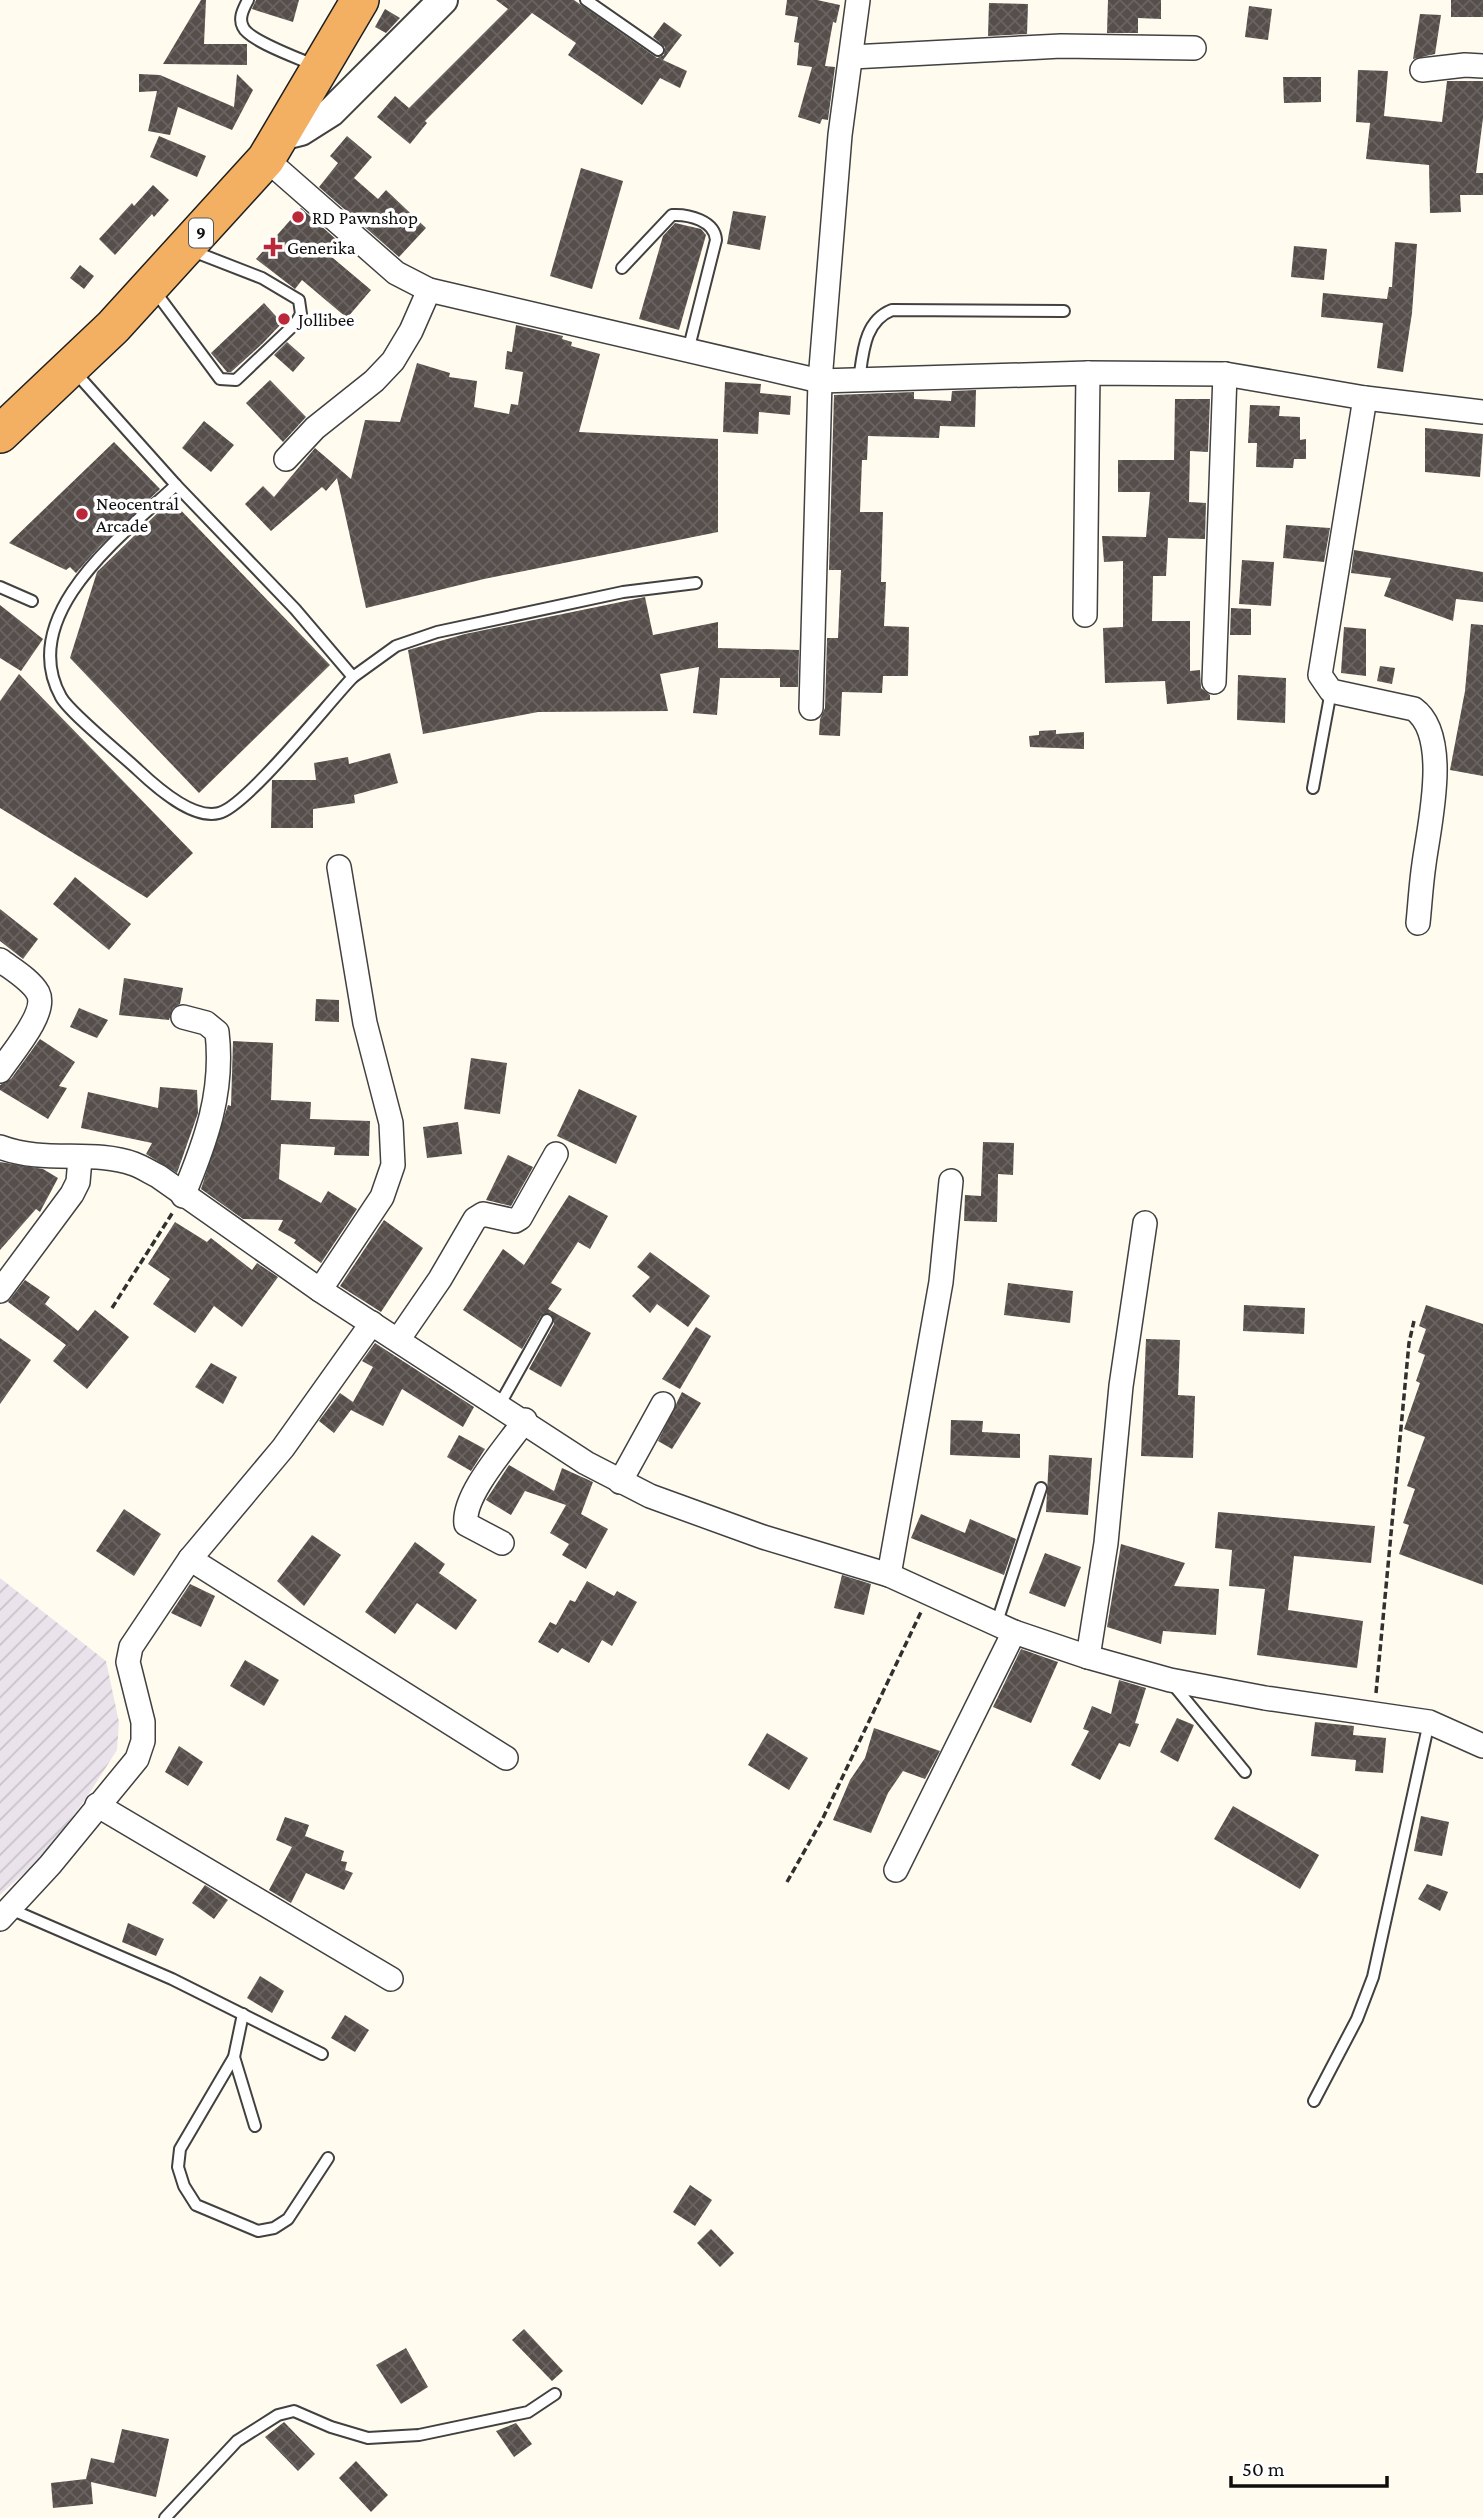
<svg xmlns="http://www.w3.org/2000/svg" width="1483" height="2518" font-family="'Crimson Pro',serif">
  <defs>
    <pattern id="industrial-furrows" width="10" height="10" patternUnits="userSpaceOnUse" patternTransform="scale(1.75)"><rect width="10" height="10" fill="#ebe3ec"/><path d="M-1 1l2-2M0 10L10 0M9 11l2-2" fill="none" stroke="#c8c2c9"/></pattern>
    <pattern id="building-cross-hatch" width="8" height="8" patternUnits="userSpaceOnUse" patternTransform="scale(1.75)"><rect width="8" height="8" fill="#564e4b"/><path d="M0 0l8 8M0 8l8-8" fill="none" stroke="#696361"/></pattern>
  </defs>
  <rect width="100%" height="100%" fill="#fffbef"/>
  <path fill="url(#industrial-furrows)" d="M0 1578 106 1661 119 1722 117 1750 85 1800 40 1859 0 1895Z"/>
  <g fill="url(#building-cross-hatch)">
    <path d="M201 0H206L204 44H247V65L163 64Z"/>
    <path d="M256 0H299L293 22 252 9Z"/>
    <path d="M496 0H574L657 58 664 55 665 47 653 37 664 22 682 35 663 60 687 71 680 88 660 78 642 105 568 55 576 43 532 13 425 121 427 123 410 144 377 117 395 96 409 108 508 9Z"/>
    <path d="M787 0H817L840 5 836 23 833 22 825 66 835 67 828 120 822 119 820 124 798 117 812 67 797 65 799 43 794 42 798 17 785 15Z"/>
    <path d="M1108 0H1161V19L1138 18V33H1107Z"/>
    <rect x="1451" y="0" width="32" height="17"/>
    <path d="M989 3 1028 4 1027 34 988 36Z"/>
    <path d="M1249 6 1272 9 1268 40 1245 37Z"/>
    <path d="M385 9 400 18 386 33 375 27Z"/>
    <path d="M1420 14 1441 15 1435 54 1413 59Z"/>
    <path d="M1358 70 1388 71 1384 116 1442 122 1447 81H1483V118L1476 173H1483V195H1460L1461 212 1430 213 1429 165 1366 159 1370 123 1356 122Z"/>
    <path d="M139 74 160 75 234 107 237 74 253 90 232 130 178 107 170 135 148 131 157 91 139 92Z"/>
    <path d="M1283 77H1321V102L1284 103Z"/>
    <path d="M159 136 206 156 197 177 150 157Z"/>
    <path d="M347 136 372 157 354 178 378 199 386 190 426 228 399 257 319 187 338 163 330 156Z"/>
    <path d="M581 168 623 181 592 289 550 276Z"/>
    <path d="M153 185 169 200 154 217 152 214 115 255 99 239 132 203 134 206Z"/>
    <path d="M301 208 338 241 327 253 371 290 347 318 302 280 295 289 256 259Z"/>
    <path d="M733 211 766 216 760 250 727 244Z"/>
    <path d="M675 223 701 229 706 235 679 330 639 319 663 236Z"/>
    <path d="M1395 242 1417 244 1412 313 1403 372 1377 368 1383 323 1321 317 1323 293 1387 299 1389 287H1392Z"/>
    <path d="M1294 246 1327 249 1324 280 1291 277Z"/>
    <path d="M80 265 94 276 84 289 70 278Z"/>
    <path d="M264 303 282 323 262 344 231 372H227L211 353Z"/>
    <path d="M516 325 563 336 562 339 572 342 571 346 600 354 579 432 718 439V532L484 579 366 608 337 478 326 491 322 487 271 531 245 504 263 486 274 497 315 448 351 479 365 420 400 422 417 363 450 373 449 377 477 381 474 407 509 414 511 404 518 405 523 372 505 369 507 351 512 352Z"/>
    <path d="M287 342 305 358 293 372 274 355Z"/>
    <path d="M270 380 306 417 283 442 246 403Z"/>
    <path d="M725 382 761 384 760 393 791 396 790 415 759 412 758 434 723 432Z"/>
    <path d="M976 390 975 427 940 426 939 438 868 436 867 460H862L860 512H883L881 582H886L884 626 909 627 908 676H883L882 693 842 692 840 736 819 735 820 719 825 708 827 638H838L841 570H829L834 395 914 392V399L951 401 952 391Z"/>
    <path d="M1175 399H1210L1208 452 1190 451 1189 502 1206 503 1205 539 1168 538 1166 576H1153L1152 621H1190V671L1200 670 1201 688 1210 695V700L1167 704 1165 681 1105 683 1103 628 1123 627V561L1104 562 1102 536 1146 537 1150 492H1118V460H1174Z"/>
    <path d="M1250 405 1280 406 1279 416 1300 417V440L1306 439V459H1294L1293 468 1256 467 1257 443H1248Z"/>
    <path d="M204 421 234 445 211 472 182 448Z"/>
    <path d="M1425 428 1483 434 1480 477 1425 472Z"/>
    <path d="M114 442 160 489 100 546 76 573 70 567 66 570 9 543Z"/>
    <path d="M171 500 330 665 199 793 70 658 97 572Z"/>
    <path d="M1286 525 1330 528 1324 562 1283 558Z"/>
    <path d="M1354 550 1483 572V602L1456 599 1453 621 1384 596 1391 578 1351 573Z"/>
    <path d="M1242 560 1274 562 1271 606 1239 604Z"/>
    <path d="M645 597 653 635 718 622V648L799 650 798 687H780V678H720L717 715 693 713 699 667 660 674 668 711 538 712 423 734 408 650 465 634Z"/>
    <path d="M0 605 43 639 21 671 0 658Z"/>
    <path d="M1231 608 1251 609V635H1230Z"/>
    <path d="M1471 624 1483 625V776L1450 770 1465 691Z"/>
    <path d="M1344 627 1366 629V676L1341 673Z"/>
    <path d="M1380 666 1395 668 1392 684 1377 681Z"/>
    <path d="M19 674 193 853 147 898 0 808V701Z"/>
    <path d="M1238 675 1286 678 1285 723 1237 720Z"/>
    <path d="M1056 730V734L1084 732V749L1030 747 1029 736 1039 735V731Z"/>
    <path d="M390 753 398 783 354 795 355 803 313 809V828H271L272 780H316L314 763 348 757 349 764Z"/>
    <path d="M75 877 131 924 109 950 53 904Z"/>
    <path d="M0 909 38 939 23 959 0 941Z"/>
    <path d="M124 978 183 988 180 1004 173 1008 169 1020 119 1015Z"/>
    <path d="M316 999 339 1000V1022L315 1021Z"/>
    <path d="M79 1008 108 1020 97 1038 70 1027Z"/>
    <path d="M40 1039 75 1062 59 1086 67 1088 48 1119 0 1090V1085L11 1079Z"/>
    <path d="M233 1041 273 1043 271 1100 311 1102 310 1119 370 1121 369 1156 334 1155 335 1147 281 1144 279 1179 321 1203 328 1191 357 1209 321 1263 294 1243 296 1240 278 1230 283 1220 243 1219 201 1189 228 1105 231 1106Z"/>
    <path d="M471 1058 507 1063 500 1114 464 1109Z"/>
    <path d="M160 1087 197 1090 198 1113 177 1173 146 1154 152 1143 81 1128 88 1092 158 1108Z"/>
    <path d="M579 1089 637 1116 616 1164 557 1136Z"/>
    <path d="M458 1122 462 1154 427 1158 423 1127Z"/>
    <path d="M983 1142 1014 1143 1013 1175 998 1174 997 1222 964 1221 965 1195 981 1196Z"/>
    <path d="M508 1155 533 1167 511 1206 486 1200Z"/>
    <path d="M0 1162 43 1169 58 1178 40 1212 36 1209 0 1250Z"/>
    <path d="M569 1195 608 1216 590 1249 578 1242 551 1283 562 1289 548 1309 591 1333 561 1387 529 1369 554 1324 551 1314 541 1316 522 1349 463 1310 503 1249 524 1265Z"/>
    <path d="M384 1220 423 1248 381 1312 340 1286Z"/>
    <path d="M175 1222 207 1242 211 1238 252 1270 257 1263 278 1277 242 1327 214 1306 195 1333 153 1304 170 1279 148 1264Z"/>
    <path d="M650 1252 710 1296 688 1327 657 1304 650 1313 632 1296 650 1277 637 1267Z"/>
    <path d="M25 1280 50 1297 45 1304 78 1331 95 1310 129 1337 87 1389 53 1361 66 1345 8 1302Z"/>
    <path d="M1008 1283 1073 1291 1070 1323 1004 1315Z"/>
    <path d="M1244 1305 1305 1308 1304 1334 1243 1331Z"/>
    <path d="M1426 1305 1483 1324V1585L1399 1554 1409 1525 1403 1523 1415 1489 1407 1486 1425 1437 1404 1429 1420 1383 1416 1381 1425 1355 1418 1352 1426 1329 1419 1326Z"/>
    <path d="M696 1327 711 1336 680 1389 662 1379Z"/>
    <path d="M0 1338 31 1360 0 1404Z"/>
    <path d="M1146 1339 1180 1340 1178 1395 1195 1396 1193 1458 1141 1456Z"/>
    <path d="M375 1343 474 1407 463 1427 402 1389 383 1426 351 1410 334 1433 319 1421 340 1393 353 1402 373 1367 362 1361Z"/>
    <path d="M211 1363 237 1377 223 1404 195 1387Z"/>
    <path d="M682 1392 701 1403 672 1449 658 1441Z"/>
    <path d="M951 1420 983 1421 982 1432 1020 1434V1458L950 1455Z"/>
    <path d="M459 1435 485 1449 471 1471 447 1457Z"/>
    <path d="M1049 1455 1092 1458 1088 1515 1046 1512Z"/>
    <path d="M509 1465 554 1491 562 1468 593 1482 581 1514 608 1529 586 1569 562 1555 569 1544 550 1533 566 1505 525 1491 511 1515 486 1500Z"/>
    <path d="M124 1509 161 1534 134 1576 96 1551Z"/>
    <path d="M1218 1512 1375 1526 1371 1563 1294 1556 1288 1610 1363 1621 1357 1668 1257 1655 1265 1589 1229 1586 1232 1550 1215 1548Z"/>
    <path d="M921 1514 965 1533 970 1519 1016 1539 1004 1575 911 1538Z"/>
    <path d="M312 1535 341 1555 304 1606 277 1581Z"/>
    <path d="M415 1542 445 1564 439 1573 477 1600 456 1630 417 1603 395 1634 365 1612Z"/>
    <path d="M1121 1544 1185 1563 1174 1586 1219 1589 1216 1635 1163 1631 1161 1644 1107 1627Z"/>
    <path d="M1045 1553 1081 1567 1065 1607 1029 1593Z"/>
    <path d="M842 1575 871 1584 864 1615 834 1608Z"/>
    <path d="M587 1581 614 1596 617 1591 637 1602 612 1646 602 1640 589 1663 562 1648 558 1653 538 1642 550 1622 556 1625 570 1600 575 1602Z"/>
    <path d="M190 1584 215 1596 201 1627 171 1613Z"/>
    <path d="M1021 1649 1058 1662 1031 1723 993 1707Z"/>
    <path d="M245 1660 279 1680 264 1706 230 1686Z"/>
    <path d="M1119 1680 1146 1688 1135 1723 1139 1724 1130 1747 1119 1743 1100 1780 1071 1765 1089 1731 1083 1729 1092 1706 1111 1714Z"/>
    <path d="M1177 1718 1194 1725 1178 1762 1160 1752Z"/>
    <path d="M1315 1722 1354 1726 1353 1735 1386 1738 1383 1773 1355 1771 1356 1760 1311 1756Z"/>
    <path d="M874 1728 940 1751 925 1779 903 1771 888 1793 871 1833 833 1820 850 1780 865 1758Z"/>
    <path d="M767 1733 808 1758 789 1790 748 1765Z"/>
    <path d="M179 1746 203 1762 188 1786 165 1772Z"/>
    <path d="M1233 1806 1319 1855 1300 1889 1214 1839Z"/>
    <path d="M1421 1816 1449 1822 1442 1856 1414 1851Z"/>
    <path d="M285 1817 309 1825 305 1836 344 1851 341 1861 347 1862 345 1870 353 1873 344 1890 306 1873 291 1903 269 1890 292 1847 276 1840Z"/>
    <path d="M1427 1884 1448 1892 1440 1911 1418 1899Z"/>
    <path d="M205 1885 228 1900 214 1919 192 1903Z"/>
    <path d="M128 1923 164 1939 156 1956 122 1942Z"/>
    <path d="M260 1976 284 1991 272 2013 247 1998Z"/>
    <path d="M345 2015 369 2030 355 2052 331 2038Z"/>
    <path d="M690 2185 712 2200 695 2226 673 2212Z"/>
    <path d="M711 2229 734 2253 720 2267 697 2243Z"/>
    <path d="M524 2329 563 2371 552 2381 512 2340Z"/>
    <path d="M406 2348 428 2387 401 2404 376 2365Z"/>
    <path d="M284 2422 315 2454 298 2471 265 2437Z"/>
    <path d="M516 2423 532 2444 514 2457 496 2431Z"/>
    <path d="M122 2429 169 2439 156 2497 91 2482 93 2504 53 2508 51 2483 86 2479 91 2458 114 2463Z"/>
    <path d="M356 2461 388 2495 371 2512 339 2478Z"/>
  </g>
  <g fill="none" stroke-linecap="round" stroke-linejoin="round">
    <defs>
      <g id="service">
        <path d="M248 0C244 8 238 18 243 27 249 41 301 59 316 66"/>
        <path d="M586 0 658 50"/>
        <path d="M622 268 672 215C689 214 715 221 716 240L688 351"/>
        <path d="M154 290 220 379 236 380 295 324 301 314 299 300 262 278 190 250"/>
        <path d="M75 372 176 485 295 609 353 677 396 646 437 632 623 592 696 583"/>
        <path d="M859 380C863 353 864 321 892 310L1064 311"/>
        <path d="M176 485C125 533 15 614 61 697 70 713 121 754 138 770 156 787 193 820 219 813 247 806 328 703 353 677"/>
        <path d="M0 587 32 601"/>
        <path d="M1313 788 1331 691"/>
        <path d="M500 1404 547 1320"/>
        <path d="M996 1625 1041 1488"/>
        <path d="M1171 1682 1245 1772"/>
        <path d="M8 1908 172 1979 322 2054"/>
        <path d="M243 2014 234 2057 180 2149 178 2167 184 2186 196 2205 258 2231 274 2228 288 2219 328 2158"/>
        <path d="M234 2057 255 2126"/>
        <path d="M1314 2101 1357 2019 1373 1977 1429 1722"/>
        <path d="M165 2518 237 2441 278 2415 294 2411 331 2427 368 2438 419 2435 528 2412 555 2394"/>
      </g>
      <g id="minor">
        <path d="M852 57 1061 46 1194 48"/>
        <path d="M1422 70 1465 65 1483 66"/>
        <path d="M266 159 396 273 429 290 820 381 1088 373 1225 374 1365 398 1483 412"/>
        <path d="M1365 398 1320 675 1331 691 1414 709C1451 736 1429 825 1424 864 1421 884 1420 904 1418 923"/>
        <path d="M286 459 315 428 374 381 393 361 411 331 429 290"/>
        <path d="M1085 615 1088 373"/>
        <path d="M1214 682 1225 374"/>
        <path d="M811 708 820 381 840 135 858 0"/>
        <path d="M0 960C12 969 31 980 38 993 48 1013 11 1054 0 1071"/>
        <path d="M0 1147C45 1164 93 1149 134 1164 142 1167 150 1172 158 1176L320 1290 586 1463 650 1496 763 1537 889 1575 1014 1632 1088 1657 1170 1680 1265 1698 1429 1722 1483 1746"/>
        <path d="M183 1196C206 1141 224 1092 217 1032L206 1023 183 1017"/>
        <path d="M320 1290 382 1197 393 1165 391 1123 365 1023 339 867"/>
        <path d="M0 1291 72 1194 78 1182 80 1159"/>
        <path d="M398 1340 440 1279 475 1219 483 1214 515 1221 520 1218 556 1154"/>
        <path d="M620 1482 663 1404"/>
        <path d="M502 1543 466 1524C462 1495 508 1445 525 1420"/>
        <path d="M190 1559 506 1758"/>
        <path d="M889 1575 941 1282 951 1181"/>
        <path d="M1088 1657 1106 1543 1121 1386 1145 1223"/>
        <path d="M97 1805 391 1979"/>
        <path d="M896 1870 1014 1632"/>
        <path d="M0 1919 50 1865 137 1759 143 1741V1722L128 1662 131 1647 190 1559 283 1448 372 1323"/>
      </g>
      <path id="tertiary" d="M281 136 301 131 331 112 443 0"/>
      <path id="trunk" d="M0 434 113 327 266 159 360 0"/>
    </defs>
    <use href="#service" stroke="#414141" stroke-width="14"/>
    <use href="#minor" stroke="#414141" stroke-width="26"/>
    <use href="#tertiary" stroke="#414141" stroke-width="32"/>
    <use href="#trunk" stroke="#1f1f1f" stroke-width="40"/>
    <g stroke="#303030" stroke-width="3.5" stroke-dasharray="7 3.5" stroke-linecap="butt">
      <path d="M112 1308 173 1212"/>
      <path d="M1376 1693 1409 1343 1414 1321"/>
      <path d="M787 1882 822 1820 921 1612"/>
    </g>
    <use href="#service" stroke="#fff" stroke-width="10"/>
    <use href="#minor" stroke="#fff" stroke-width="23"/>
    <use href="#tertiary" stroke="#fff" stroke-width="28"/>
    <use href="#trunk" stroke="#f3b062" stroke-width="37"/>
  </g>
  <g fill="#bb2939" stroke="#fff" stroke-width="2.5">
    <circle cx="298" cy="217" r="7"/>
    <path d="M269.5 236.5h7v7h7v7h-7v7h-7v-7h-7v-7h7z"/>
    <circle cx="284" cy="319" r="7"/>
    <circle cx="82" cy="514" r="7"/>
  </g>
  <g text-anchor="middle" stroke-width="7" stroke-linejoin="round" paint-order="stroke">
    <rect fill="#fff" stroke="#565656" stroke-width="2" x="189" y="218.5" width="24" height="29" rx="5"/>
    <g font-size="18" font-weight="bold" fill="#0e0e0e">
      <text x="201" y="239">9</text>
    </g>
    <g font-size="19" fill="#0e0e0e" stroke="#fff" text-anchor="start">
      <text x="312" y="224">RD Pawnshop</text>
      <text x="287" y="254">Generika</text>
      <text x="298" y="326">Jollibee</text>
      <text x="96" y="510">Neocentral<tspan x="96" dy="22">Arcade</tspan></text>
    </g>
  </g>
  <path d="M1231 2476v10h156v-10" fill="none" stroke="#0e0e0e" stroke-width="3.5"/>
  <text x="1242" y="2476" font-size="21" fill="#0e0e0e" stroke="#ffffff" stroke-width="5" paint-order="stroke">50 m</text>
</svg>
